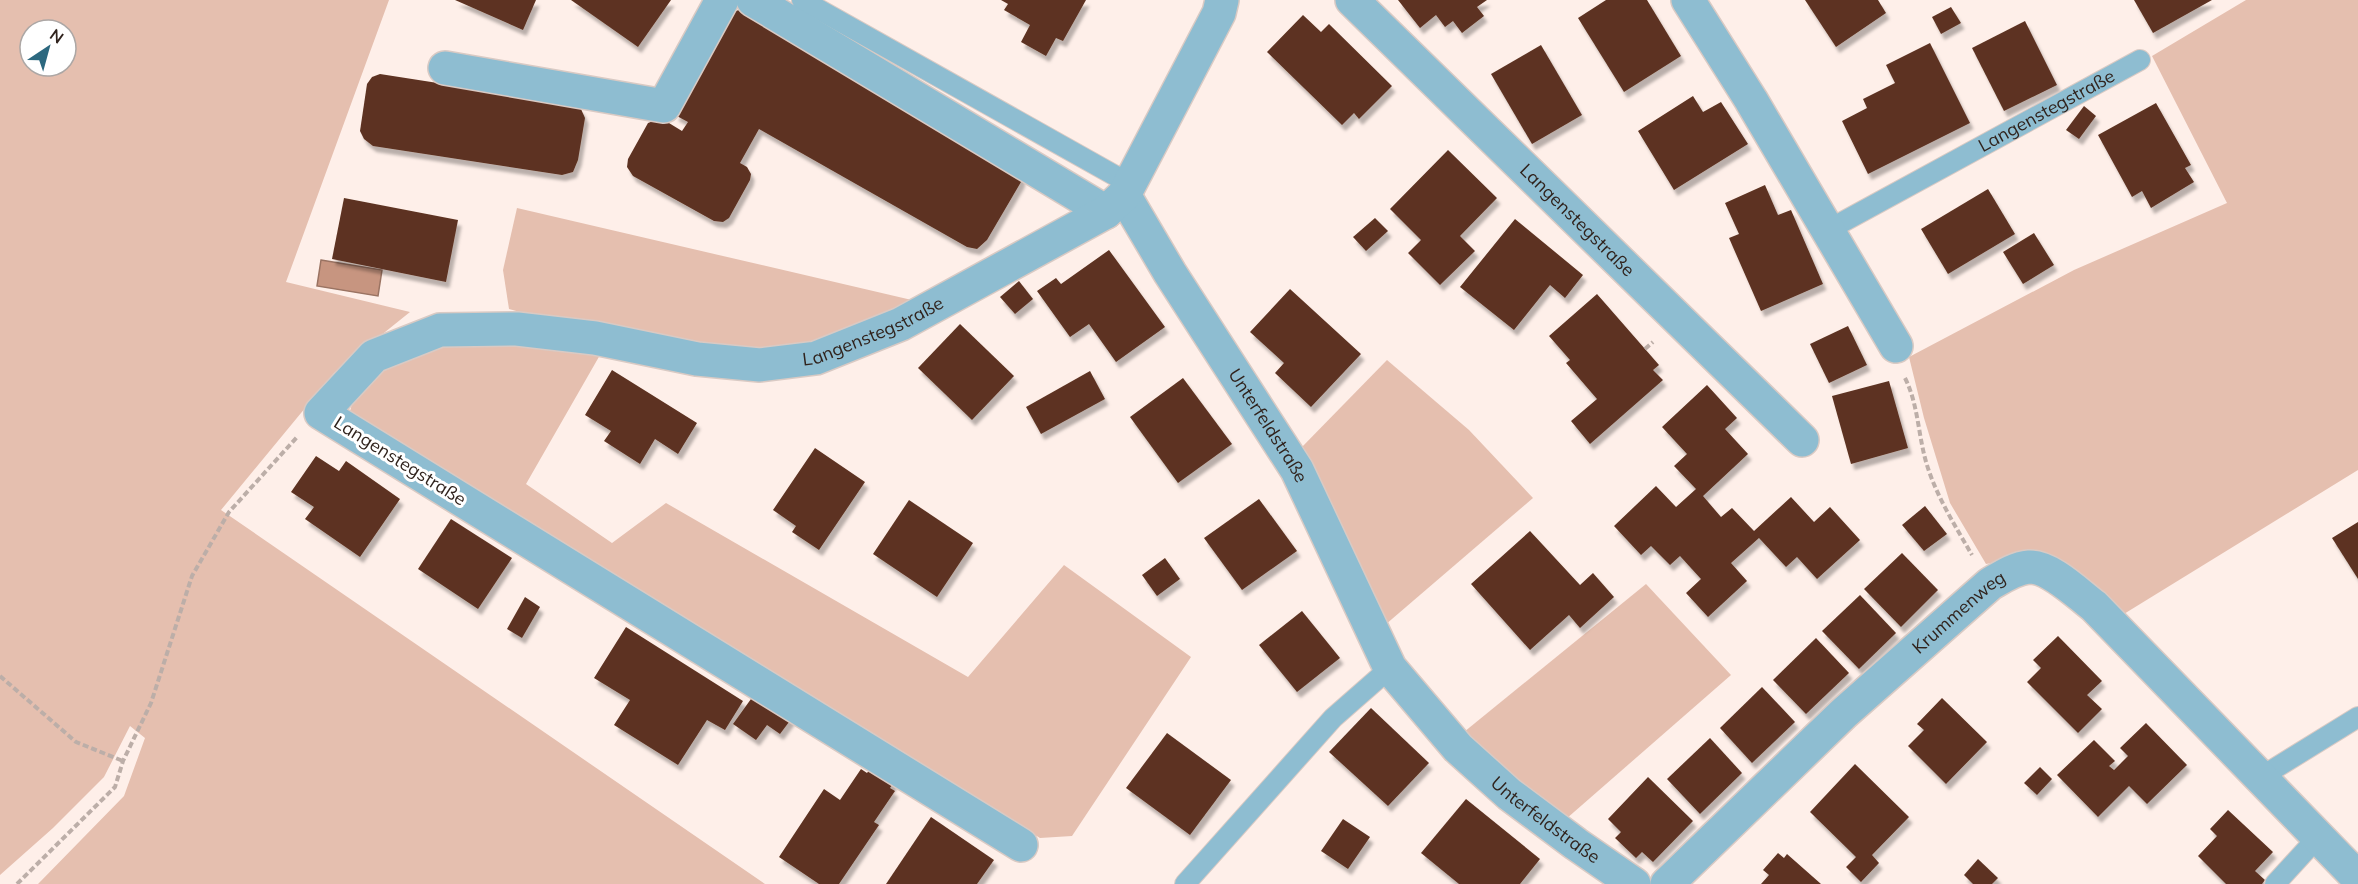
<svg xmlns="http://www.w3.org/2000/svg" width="2358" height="884" font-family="Mulish,sans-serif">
  <defs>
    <filter id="shadow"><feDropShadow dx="3.5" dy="6" stdDeviation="1.5" flood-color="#0004"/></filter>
  </defs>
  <rect width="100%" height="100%" fill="#feefe9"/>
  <g fill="#e5bfaf" fill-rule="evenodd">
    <path d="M0 0H389L286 282 410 312 334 373 221 510 765 884H38L124 796 145 738 130 726 104 777 53 828 0 875ZM30 30H66V66H30Z"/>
    <path d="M2246 0H2358V470L2119 617 2058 563 2021 551 2004 561 1986 564 1950 503 1924 418 1909 357 2074 270 2227 203 2152 56Z"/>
    <path d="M517 208 916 301 788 354 686 345 556 322 509 309 503 270Z"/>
    <path d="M501 341 600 355 526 484 612 543 666 503 968 677 1064 565 1191 657 1072 836 1040 838 389 443 350 411 356 391 387 362 439 345Z"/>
    <path d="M1387 360 1469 430 1533 498 1385 625 1301 448Z"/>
    <path d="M1646 584 1731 675 1566 819 1515 781 1464 732Z"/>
  </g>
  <path fill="#c79580" stroke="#9a7362" stroke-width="1.5" d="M321 260 382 270 378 296 317 286Z"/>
  <g fill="#5d3321" filter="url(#shadow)">
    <path d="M455 0H536L523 30Z"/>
    <path d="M571 0H671L638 47Z"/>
    <path d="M1001 0H1086L1063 41 1056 38 1046 56 1021 42 1030 25 1004 10 1008 4Z"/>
    <path d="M1398 0H1487L1477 7 1484 16 1462 33 1453 21 1445 27 1436 15 1420 28Z"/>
    <path d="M1606 0H1647L1681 56 1624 92 1578 18Z"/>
    <path d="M1805 0H1878L1886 13 1836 47Z"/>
    <path d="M2134 0H2212L2153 33Z"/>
    <path d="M1951 7 1961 23 1941 34 1932 17Z"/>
    <path d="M739 10 749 11 1023 171 1021 182 987 240 977 249 967 247 759 129 740 163 747 167 751 174 750 180 729 218 723 222 714 221 633 176 627 167 628 159 648 123 656 120H664L682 131 688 122 675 115 732 12Z"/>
    <path d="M1303 15 1321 32 1329 24 1392 86 1359 119 1354 113 1342 125 1267 52Z"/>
    <path d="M2025 21 2057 85 2004 111 1972 48Z"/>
    <path d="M1930 43 1970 123 1868 174 1842 121 1867 108 1863 99 1895 83 1886 65Z"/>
    <path d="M1541 45 1582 115 1532 144 1491 74Z"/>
    <path d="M380 74 572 104 581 109 585 118 578 160 573 172 562 175 373 146 364 139 360 131 367 84 372 77Z"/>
    <path d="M1693 96 1703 112 1721 102 1748 144 1674 190 1638 131Z"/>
    <path d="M2156 103 2191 165 2185 168 2194 182 2151 208 2142 191 2132 197 2098 135Z"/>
    <path d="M2084 106 2096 116 2079 139 2066 130Z"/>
    <path d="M1448 150 1497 198 1460 236 1475 251 1440 285 1408 253 1421 240 1390 209Z"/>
    <path d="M1765 185 1778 215 1791 210 1823 284 1761 311 1729 238 1739 234 1725 203Z"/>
    <path d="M1988 189 2015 234 1948 274 1921 229Z"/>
    <path d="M344 198 458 220 446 282 332 259Z"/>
    <path d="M1375 218 1388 231 1366 251 1353 237Z"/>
    <path d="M1515 219 1583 275 1565 298 1550 285 1514 330 1460 287Z"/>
    <path d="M2034 233 2054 265 2023 284 2003 252Z"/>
    <path d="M1109 250 1165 327 1116 362 1089 324 1070 337 1037 291 1056 278 1061 284Z"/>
    <path d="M1019 281 1033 299 1015 314 1000 297Z"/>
    <path d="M1290 289 1361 354 1311 407 1275 373 1284 363 1250 332Z"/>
    <path d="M1597 294 1659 365 1653 370 1663 380 1590 444 1571 421 1597 399 1566 363 1570 360 1549 336Z"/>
    <path d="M960 324 1014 376 972 420 918 368Z"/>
    <path d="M1848 326 1867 365 1829 383 1810 344Z"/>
    <path d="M612 370 697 423 678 454 655 439 640 464 604 441 611 431 585 415Z"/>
    <path d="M1090 371 1105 399 1041 434 1026 407Z"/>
    <path d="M1183 378 1232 444 1178 483 1130 417Z"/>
    <path d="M1889 381 1908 448 1851 464 1832 396Z"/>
    <path d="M1707 385 1737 418 1725 429 1748 454 1703 496 1721 517 1732 508 1754 531 1791 497 1814 522 1830 507 1860 540 1817 579 1797 557 1786 567 1759 538 1731 563 1747 581 1708 617 1686 593 1701 579 1680 556 1670 565 1651 546 1641 555 1614 526 1656 486 1676 507 1696 489 1674 466 1687 454 1662 427Z"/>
    <path d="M815 448 865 482 819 550 792 532 796 526 773 510Z"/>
    <path d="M316 456 339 471 346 461 400 499 360 557 305 519 314 507 291 492Z"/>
    <path d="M1259 499 1297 551 1242 590 1204 538Z"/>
    <path d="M909 500 973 543 937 597 873 554Z"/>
    <path d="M1925 506 1947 534 1924 551 1902 525Z"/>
    <path d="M451 519 512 558 478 609 418 569Z"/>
    <path d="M2358 522V579L2332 538Z"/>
    <path d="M1530 531 1580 585 1593 573 1614 597 1580 628 1569 615 1530 650 1471 584Z"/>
    <path d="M1902 553 1938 590 1901 627 1864 589Z"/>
    <path d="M1165 558 1180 579 1157 596 1142 575Z"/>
    <path d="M1860 595 1896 633 1859 669 1822 631Z"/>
    <path d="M525 597 540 607 522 638 507 629Z"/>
    <path d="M1302 611 1340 658 1297 692 1259 645Z"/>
    <path d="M626 627 743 701 725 730 707 720 678 765 614 725 630 700 594 678Z"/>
    <path d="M2058 636 2102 681 2087 695 2102 709 2078 733 2027 682 2041 668 2033 660Z"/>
    <path d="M1816 638 1849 673 1806 714 1773 680Z"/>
    <path d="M1762 687 1795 722 1752 763 1720 728Z"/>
    <path d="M756 692 792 718 780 734 767 725 756 740 733 724Z"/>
    <path d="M1942 698 1987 742 1946 784 1908 746 1924 730 1917 724Z"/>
    <path d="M1371 708 1429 763 1388 806 1329 752Z"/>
    <path d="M2146 723 2187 765 2147 804 2129 786 2098 817 2057 775 2094 740 2115 761 2109 766 2114 770 2128 756 2120 748Z"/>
    <path d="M1167 733 1231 780 1190 835 1126 788Z"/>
    <path d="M1710 738 1742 773 1700 814 1667 779Z"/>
    <path d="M874 764 896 779 890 788 895 791 874 822 879 825 839 884H819L779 857 824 789 840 800 861 769 867 773Z"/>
    <path d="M1855 764 1909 817 1872 855 1879 863 1861 882 1846 867 1856 857 1810 812Z"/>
    <path d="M2040 767 2052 779 2037 795 2024 783Z"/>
    <path d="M1648 777 1693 821 1653 862 1642 852 1636 858 1615 838 1621 832 1608 819Z"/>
    <path d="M1466 799 1540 859 1520 884H1459L1421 853Z"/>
    <path d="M2228 810 2273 852 2255 871 2265 880 2262 884H2226L2198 856 2217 836 2210 829Z"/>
    <path d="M931 817 994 860 977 884H886Z"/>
    <path d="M1343 819 1370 837 1348 869 1321 851Z"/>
    <path d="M1778 853 1784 858 1787 854 1821 884H1761L1769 875 1763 870Z"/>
    <path d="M1978 859 1998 878 1992 884H1973L1964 875Z"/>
  </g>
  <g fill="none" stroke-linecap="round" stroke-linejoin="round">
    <defs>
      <g id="service">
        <path d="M802 0 1130 184"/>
        <path id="s1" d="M1828 230 2140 60"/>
        <path d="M2261 777 2358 717"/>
        <path d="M1185 884 1333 718 1390 668"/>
        <path d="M2275 884 2318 837"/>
      </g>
      <g id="minor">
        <path d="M753 0 1106 212"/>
        <path id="s2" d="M1352 0 1802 440"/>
        <path d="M1688 0 1751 100 1896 346"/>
        <path d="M445 68 664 106 722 0"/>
        <path id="s3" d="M1124 195 1170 273 1297 470 1390 668 1458 748 1509 794 1576 844 1634 884"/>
        <path id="s4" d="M1021 845 321 413 374 356 440 330 517 329 595 338 697 359 760 365 816 358 901 324 1106 212 1124 195 1219 13 1222 0"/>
        <path id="s5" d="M1667 884 1844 713 1990 584C2002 577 2015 568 2029 567 2050 566 2078 594 2094 606L2358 878"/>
      </g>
    </defs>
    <use href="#service" stroke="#d9cac4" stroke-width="22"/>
    <use href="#minor" stroke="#d9cac4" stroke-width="36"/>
    <g stroke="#bcaea8" stroke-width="4" stroke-dasharray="6 3" stroke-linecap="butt">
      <path d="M1645 349 1653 342"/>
      <path d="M1905 378C1917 402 1918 429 1924 454 1932 489 1954 524 1972 555"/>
      <path d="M0 676 76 742 123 761"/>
      <path d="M17 884 115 787 123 761 151 703 192 576 229 512 298 436"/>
    </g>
    <use href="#service" stroke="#8ebdd1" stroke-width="20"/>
    <use href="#minor" stroke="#8ebdd1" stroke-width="33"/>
  </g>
  <g text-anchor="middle" stroke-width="6" stroke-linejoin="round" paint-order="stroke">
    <g font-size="18" fill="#30231d" stroke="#fff">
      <text dy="6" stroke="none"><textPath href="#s1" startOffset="249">Langenstegstraße</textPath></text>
      <text dy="6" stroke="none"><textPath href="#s2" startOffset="315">Langenstegstraße</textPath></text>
      <text dy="6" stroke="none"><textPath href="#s4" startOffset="1413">Langenstegstraße</textPath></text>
      <text dy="6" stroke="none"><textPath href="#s3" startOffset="272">Unterfeldstraße</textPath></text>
      <text transform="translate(400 461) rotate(32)" y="6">Langenstegstraße</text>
      <text dy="6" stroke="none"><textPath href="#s5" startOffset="399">Krummenweg</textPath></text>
      <text dy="6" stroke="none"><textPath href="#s3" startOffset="762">Unterfeldstraße</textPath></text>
    </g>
  </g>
  <g transform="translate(48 48) rotate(36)"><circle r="28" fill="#ffffff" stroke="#aca7a5" stroke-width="1.5"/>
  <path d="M0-4.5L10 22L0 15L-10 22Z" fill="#2c687f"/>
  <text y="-9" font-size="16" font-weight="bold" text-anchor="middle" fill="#30231d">N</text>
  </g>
</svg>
